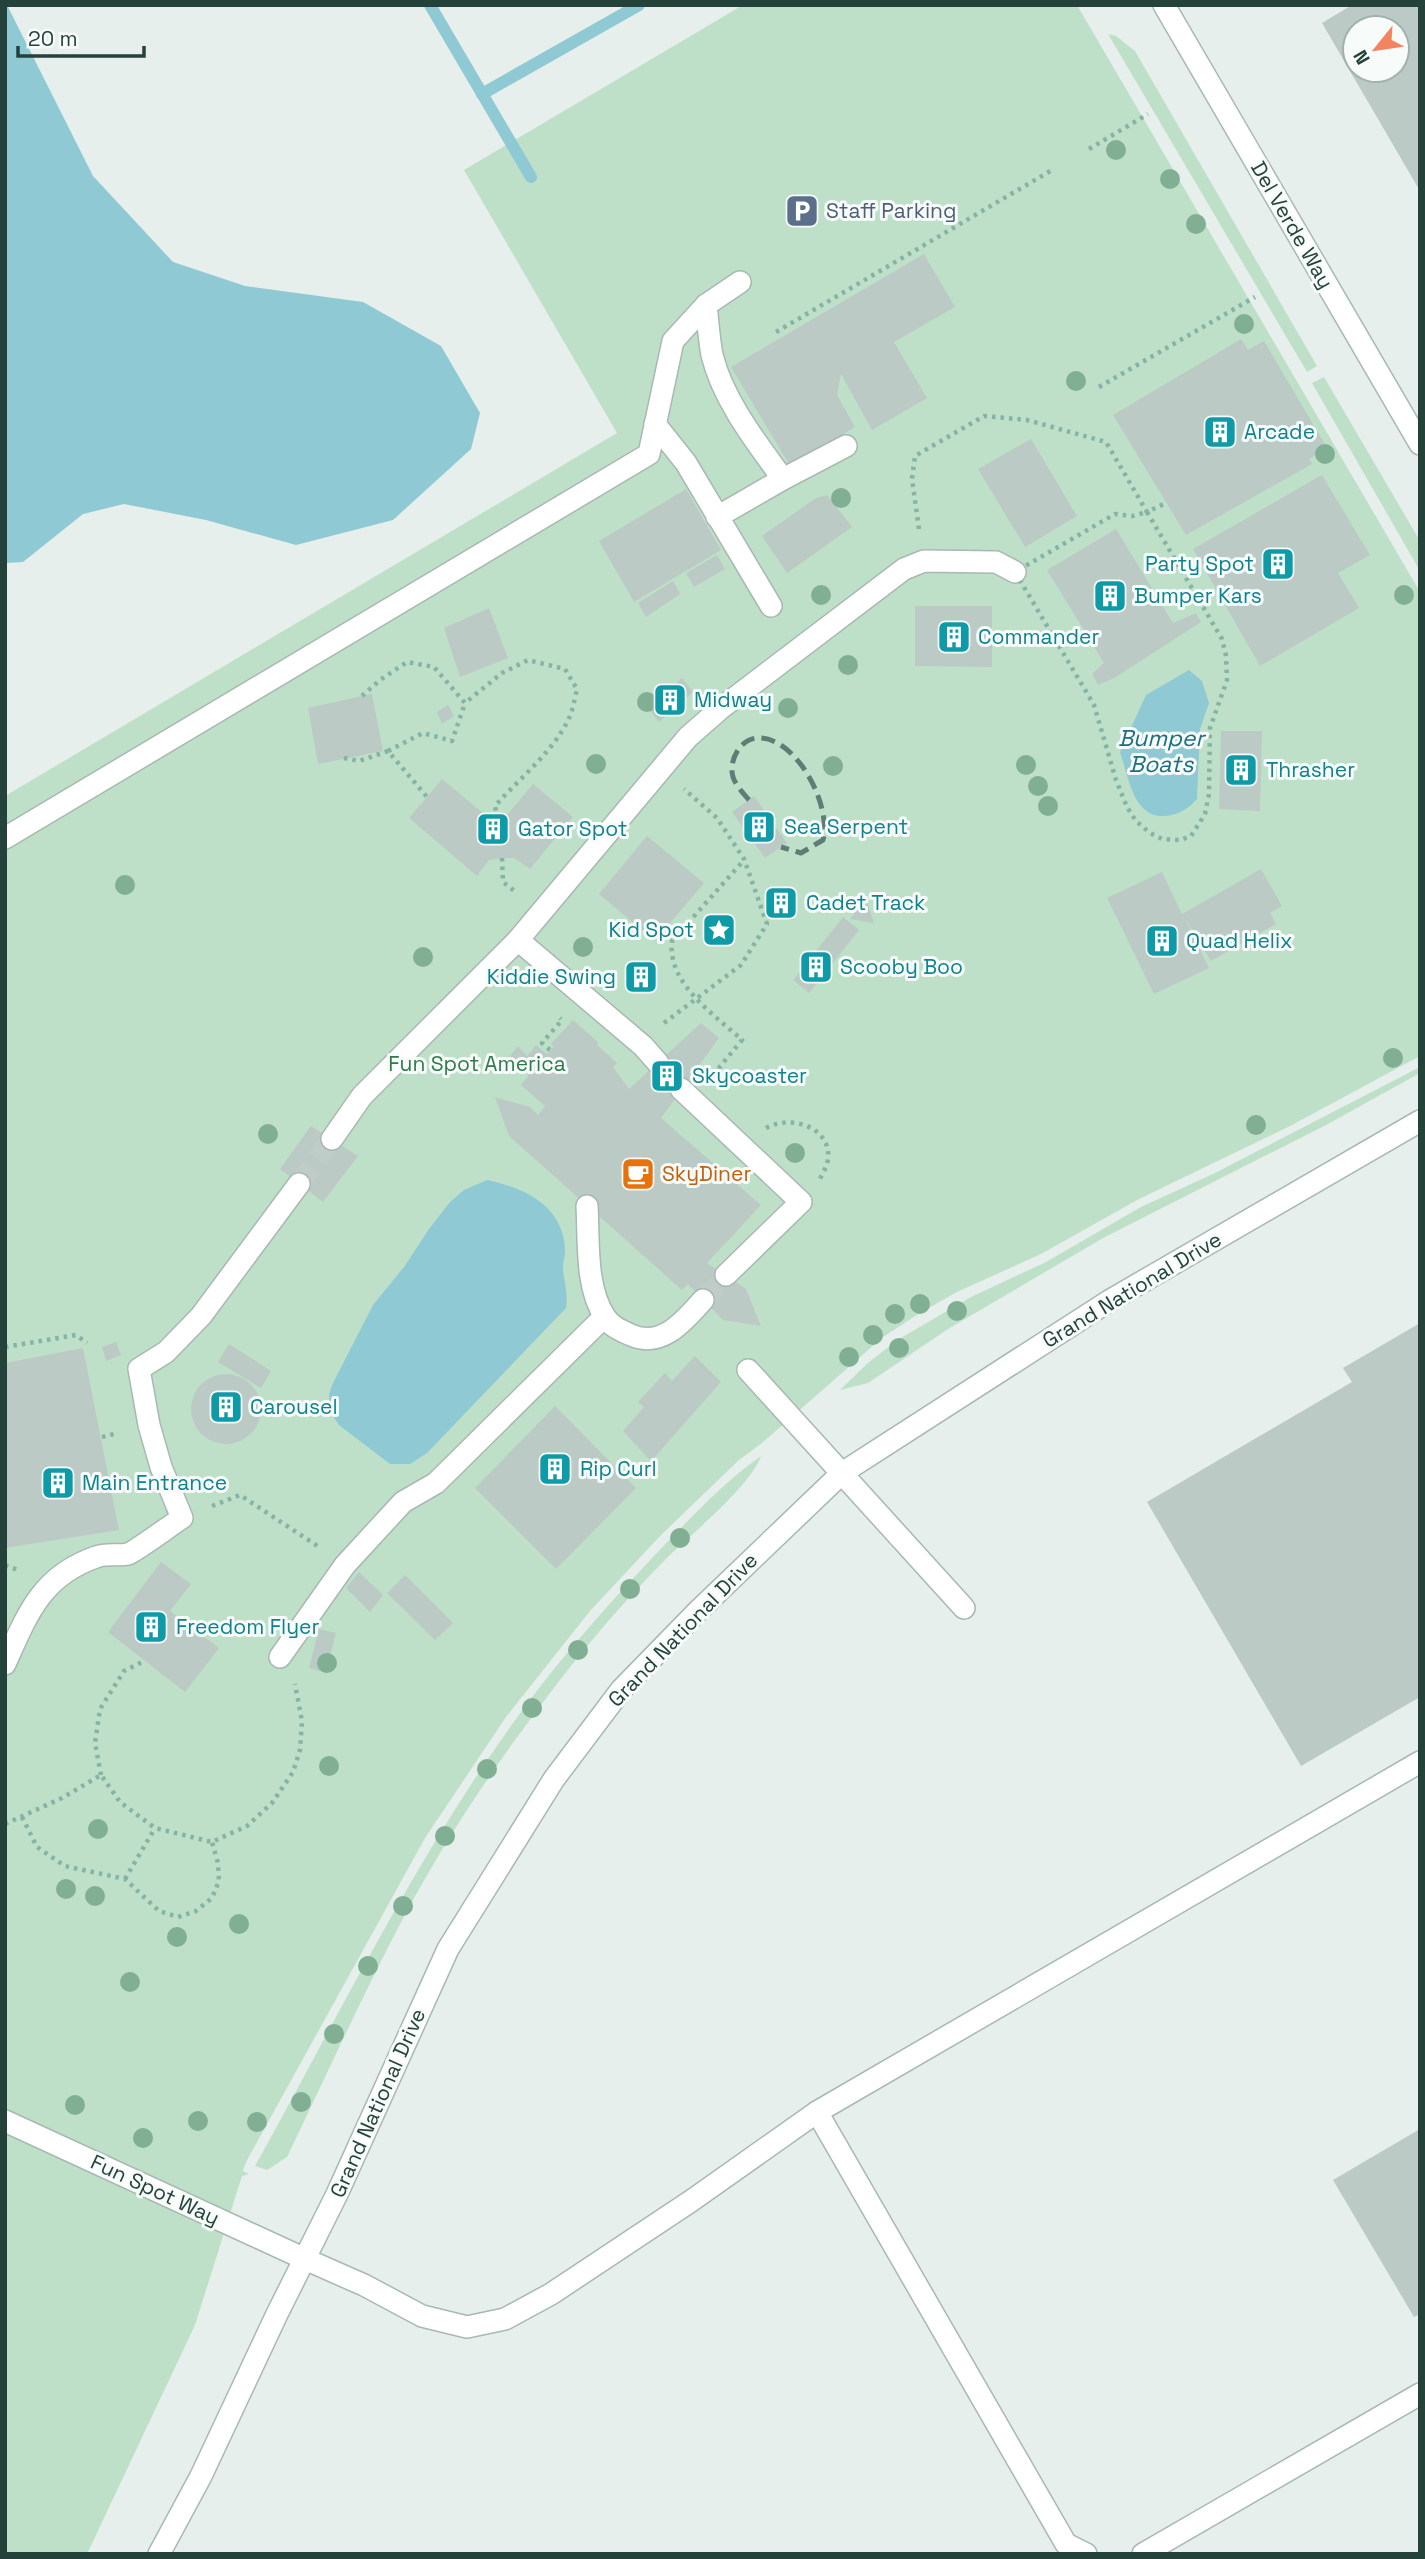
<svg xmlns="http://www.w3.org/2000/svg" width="1425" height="2559" font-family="'Space Grotesk',sans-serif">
  <rect width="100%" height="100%" fill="#e6efeb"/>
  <g fill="#bfe0c8">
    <path d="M743 5H1077L1420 592V1056L1292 1125 1139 1199 1041 1254 957 1292 920 1313 883 1337 762 1443 739 1460 661 1535 590 1611 506 1717 425 1838 246 2162 243 2171 249 2174 242 2176 195 2325 87 2554H5V796L617 433 464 170Z"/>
    <path d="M1108 34 1116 36 1135 51 1317 366 1307 372Z"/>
    <path d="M1324 377 1420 541V571L1312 383Z"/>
    <path d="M1420 1067V1073L1328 1124 1103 1238 948 1329 868 1383 840 1390 869 1362 899 1339 971 1297 1046 1262 1141 1207 1215 1173Z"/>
    <path d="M761 1456C750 1487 690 1535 665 1560 623 1602 583 1649 547 1697 492 1769 440 1847 398 1928 359 2003 324 2080 287 2157L267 2170 255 2166C338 2017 414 1861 513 1723 555 1664 604 1609 653 1557 687 1522 721 1484 761 1456Z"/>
  </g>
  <g fill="#8ec9d4">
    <path d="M5 5H7L93 176 173 262 245 286 363 302 441 346 480 413 471 449 393 520 296 545 206 520 124 504 83 514 23 562 5 563Z"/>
    <path d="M1189 670 1202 681 1209 703 1200 729 1197 799C1188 809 1177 816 1163 816 1133 817 1128 775 1120 752L1146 695Z"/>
    <path d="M487 1180C525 1188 563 1206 565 1249 566 1256 562 1263 563 1271 565 1284 568 1294 566 1308L427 1453 410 1464H390L339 1425 330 1412 329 1395 332 1385 373 1305 404 1267 429 1229 450 1202 464 1190Z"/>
  </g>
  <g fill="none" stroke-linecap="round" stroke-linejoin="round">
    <g stroke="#8ec9d4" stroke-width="12">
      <path d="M430 5 531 177"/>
      <path d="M482 94 639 5"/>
    </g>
  </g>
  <g fill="#bbcac4" fill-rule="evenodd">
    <path d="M1352 5H1420V191L1322 23ZM1355 28H1397V70H1355Z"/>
    <path d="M924 254 955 307 894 342 927 398 872 430 841 374 837 395 855 427 790 466 731 367Z"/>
    <path d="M1241 339 1248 350 1264 341 1327 448 1309 459 1312 464 1186 535 1113 415Z"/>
    <path d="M1031 439 1077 516 1025 547 978 469Z"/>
    <path d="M1322 475 1370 555 1338 573 1359 608 1260 666 1193 549Z"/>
    <path d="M686 489 721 550 634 602 599 541Z"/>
    <path d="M827 495 852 527 787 573 762 536 816 498Z"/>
    <path d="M1116 529 1173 623 1196 613 1201 622 1116 677 1098 685 1092 674 1104 663 1047 570Z"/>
    <path d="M717 555 725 569 694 587 686 573Z"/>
    <path d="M673 581 680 594 646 617 638 603Z"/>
    <path d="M915 606H992V667L915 666Z"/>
    <path d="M489 608 508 658 460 677 444 628Z"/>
    <path d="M682 678 693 692 659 722 648 708Z"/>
    <path d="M372 694 383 751 318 764 308 708Z"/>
    <path d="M448 705 454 716 442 724 437 712Z"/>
    <path d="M1221 731H1262L1260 811 1219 809Z"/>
    <path d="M442 779 489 818 506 816 533 784 573 817 530 869 514 858H502L489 860 477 876 409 818Z"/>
    <path d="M754 796 787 843 765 858 732 812Z"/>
    <path d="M647 836 704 883 655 941 599 894Z"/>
    <path d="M1261 869 1282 906 1270 913 1276 924 1211 961 1185 918 1209 968 1154 994 1107 898 1162 872 1182 914Z"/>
    <path d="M768 887 796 890 794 920 765 917Z"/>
    <path d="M866 899 874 923 850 919Z"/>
    <path d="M843 917 859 930 809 993 793 980Z"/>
    <circle cx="641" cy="977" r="14"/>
    <path d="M573 1020 598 1042 597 1045 617 1063 613 1067 629 1089 701 1023 719 1038 661 1118 761 1205 707 1263 746 1289 761 1326 723 1320 688 1284 682 1290 509 1136 495 1097 530 1107 538 1115 545 1106 521 1085 529 1075 509 1057 518 1046 527 1056 536 1045 547 1054 554 1047 551 1044Z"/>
    <path d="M311 1126 358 1156 323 1202 280 1169Z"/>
    <path d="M1420 1323V1697L1301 1766 1147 1502 1352 1382 1343 1368Z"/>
    <path d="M116 1342 121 1355 106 1361 102 1347Z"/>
    <path d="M229 1344 271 1371 261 1388 218 1362Z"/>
    <path d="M83 1348 119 1530 5 1548V1363Z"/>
    <path d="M695 1356 721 1382 651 1461 623 1431 644 1407 638 1402 665 1373 672 1381Z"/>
    <circle cx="226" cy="1409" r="35"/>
    <path d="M555 1406 636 1488 556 1569 475 1488Z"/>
    <path d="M161 1562 191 1584 170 1611 219 1648 185 1692 108 1632Z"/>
    <path d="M359 1572 383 1595 370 1612 346 1588Z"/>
    <path d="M405 1575 453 1623 435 1640 387 1593Z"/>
    <path d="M319 1629 336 1633 326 1673 309 1668Z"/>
    <path d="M1420 2129V2314L1414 2317 1333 2180Z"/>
  </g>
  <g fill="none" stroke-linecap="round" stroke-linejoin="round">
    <g stroke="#bfccc8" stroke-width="21" stroke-dasharray="21 10" stroke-linecap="butt">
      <path d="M658 1063 681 1089"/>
      <path d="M299 1184 332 1139"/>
      <path d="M703 1300 726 1275"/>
    </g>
    <defs>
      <g id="service">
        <path d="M706 305C708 322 709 339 712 355 723 400 756 442 783 479L846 446"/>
        <path d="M655 424 686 463 771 606"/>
        <path d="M717 517 783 479"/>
        <path d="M5 838 649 454 673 341 706 305 740 282"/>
        <path d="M748 1370 964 1608"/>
        <path d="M817 2112 1066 2544 1086 2554"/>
        <path d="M305 2259 364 2285 422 2316 467 2327 505 2319 551 2294 691 2201 817 2112 1420 1762"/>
        <path d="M1143 2554 1420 2394"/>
      </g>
      <g id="pedestrian">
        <path d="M518 940 643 1046 658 1063"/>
        <path d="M681 1089 801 1202 726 1275"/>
        <path d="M332 1139 362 1096 518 940 688 737 720 709 904 569 924 561 996 562 1015 572"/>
        <path d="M587 1206C589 1240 585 1287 605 1317 611 1327 622 1331 631 1335 662 1349 685 1320 703 1300"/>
        <path d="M280 1657 345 1565 403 1502 436 1483 604 1317"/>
        <path d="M5 1664C27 1615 41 1576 96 1557 106 1553 118 1556 128 1554 136 1551 171 1525 182 1518L161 1467 149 1425 139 1369 166 1352 201 1316 299 1184"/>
      </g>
      <g id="minor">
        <path d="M1164 5 1420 444"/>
        <path d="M5 2121 305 2259"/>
      </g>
      <path id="tertiary" d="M159 2554 201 2476 277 2314 337 2194 448 1949 554 1779 621 1690 698 1611 842 1473 1109 1301 1420 1121"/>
    </defs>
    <use href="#service" stroke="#a8b8b2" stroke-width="24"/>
    <use href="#pedestrian" stroke="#a8b8b2" stroke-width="24"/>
    <use href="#minor" stroke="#a8b8b2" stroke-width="24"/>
    <use href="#tertiary" stroke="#a8b8b2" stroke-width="24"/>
    <g stroke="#86b3a5" stroke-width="4.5" stroke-dasharray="3.5 5" stroke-linecap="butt">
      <path d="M1089 149 1148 114"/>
      <path d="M776 332 1052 170"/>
      <path d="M1099 387 1255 297"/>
      <path d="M1147 512 1222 639 1226 656 1227 680 1210 728 1209 794 1205 814 1191 836 1180 840 1162 839 1150 833 1136 821 1127 807 1116 780 1094 705 1015 572 1115 514 1132 516Z"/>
      <path d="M919 529 912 479 915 456 984 416 1027 420 1106 442 1147 512 1166 503"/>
      <path d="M362 696 380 680 407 662 434 667 465 703 502 673 528 660 565 669 577 689C574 702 572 715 565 726 548 756 518 780 495 806L497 817"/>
      <path d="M388 751 423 733 452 741 465 703"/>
      <path d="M344 758 359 761 388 751 427 797"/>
      <path d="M502 858 503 882 517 893"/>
      <path d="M664 1023 741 965 767 924 744 859 717 818 684 789"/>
      <path d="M550 1050 542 1043 562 1020 560 1018"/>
      <path d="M713 1075 742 1040C714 1014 667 984 672 941L744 860"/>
      <path d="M766 1128C794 1113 836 1130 827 1164 826 1168 822 1174 820 1179"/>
      <path d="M5 1347 76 1335 87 1343"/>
      <path d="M102 1437 118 1433"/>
      <path d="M212 1506 240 1495 319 1547"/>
      <path d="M5 1565 20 1571"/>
      <path d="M101 1775 95 1743 100 1709 124 1671 144 1661"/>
      <path d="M22 1817 37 1847 65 1866 125 1879 159 1911 178 1917 196 1911 212 1898 219 1881 218 1863 212 1842"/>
      <path d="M5 1824 62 1798 101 1775 120 1802 155 1828 212 1842 247 1826 272 1803 293 1772 300 1750 302 1721 295 1684"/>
      <path d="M125 1879 155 1828"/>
    </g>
    <use href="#service" stroke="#fff" stroke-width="21"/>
    <use href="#pedestrian" stroke="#fff" stroke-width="21"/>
    <use href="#minor" stroke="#fff" stroke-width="21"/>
    <use href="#tertiary" stroke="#fff" stroke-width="21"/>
    <path stroke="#5f7d75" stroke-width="5" stroke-dasharray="14 7" stroke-linecap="butt" d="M749 800C743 793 736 786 733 777 728 760 741 737 760 738 798 739 832 807 823 840L801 853 781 847"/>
  </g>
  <g fill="#80af93">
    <circle cx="1116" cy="150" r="10"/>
    <circle cx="1170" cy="179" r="10"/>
    <circle cx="1196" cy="224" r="10"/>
    <circle cx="1244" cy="324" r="10"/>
    <circle cx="1076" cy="381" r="10"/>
    <circle cx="1325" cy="454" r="10"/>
    <circle cx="841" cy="498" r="10"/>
    <circle cx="821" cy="595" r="10"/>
    <circle cx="1404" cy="595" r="10"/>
    <circle cx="848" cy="665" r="10"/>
    <circle cx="647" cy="702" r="10"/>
    <circle cx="788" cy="708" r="10"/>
    <circle cx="596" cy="764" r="10"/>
    <circle cx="1026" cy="765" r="10"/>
    <circle cx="833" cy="766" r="10"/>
    <circle cx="1038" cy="786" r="10"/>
    <circle cx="1048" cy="806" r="10"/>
    <circle cx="125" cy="885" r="10"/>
    <circle cx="583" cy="947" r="10"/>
    <circle cx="423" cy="957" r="10"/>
    <circle cx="1393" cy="1058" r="10"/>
    <circle cx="1256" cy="1125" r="10"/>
    <circle cx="268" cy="1134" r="10"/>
    <circle cx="795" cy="1153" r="10"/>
    <circle cx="920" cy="1304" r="10"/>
    <circle cx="957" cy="1311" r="10"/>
    <circle cx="895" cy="1314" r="10"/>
    <circle cx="873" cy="1335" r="10"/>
    <circle cx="899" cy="1348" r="10"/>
    <circle cx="849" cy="1357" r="10"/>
    <circle cx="680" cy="1538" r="10"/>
    <circle cx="630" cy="1589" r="10"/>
    <circle cx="578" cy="1650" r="10"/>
    <circle cx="327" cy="1663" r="10"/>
    <circle cx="532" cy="1708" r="10"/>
    <circle cx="329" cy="1766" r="10"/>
    <circle cx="487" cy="1769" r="10"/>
    <circle cx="98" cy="1829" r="10"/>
    <circle cx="445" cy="1836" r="10"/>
    <circle cx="66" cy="1889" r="10"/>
    <circle cx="95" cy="1896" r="10"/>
    <circle cx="403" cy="1906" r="10"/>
    <circle cx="239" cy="1924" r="10"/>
    <circle cx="177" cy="1937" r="10"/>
    <circle cx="368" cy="1966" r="10"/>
    <circle cx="130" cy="1982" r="10"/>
    <circle cx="334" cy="2034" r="10"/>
    <circle cx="301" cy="2102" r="10"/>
    <circle cx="75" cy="2105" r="10"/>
    <circle cx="198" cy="2121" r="10"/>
    <circle cx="257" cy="2122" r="10"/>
    <circle cx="143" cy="2138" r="10"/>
  </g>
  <defs>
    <symbol id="parking-square" viewBox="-11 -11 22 22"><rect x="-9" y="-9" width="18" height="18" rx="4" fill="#5c6f8a" stroke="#f7fbf9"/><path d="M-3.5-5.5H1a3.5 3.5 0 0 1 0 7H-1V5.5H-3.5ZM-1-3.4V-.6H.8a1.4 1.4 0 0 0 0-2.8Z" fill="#fff"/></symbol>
    <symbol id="building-square" viewBox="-11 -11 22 22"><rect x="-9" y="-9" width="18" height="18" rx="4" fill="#0f9aa8" stroke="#f7fbf9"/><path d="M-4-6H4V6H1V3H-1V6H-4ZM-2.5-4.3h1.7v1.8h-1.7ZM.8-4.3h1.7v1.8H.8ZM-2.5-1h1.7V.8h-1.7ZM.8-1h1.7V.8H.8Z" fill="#fff"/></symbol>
    <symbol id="sight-square" viewBox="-11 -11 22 22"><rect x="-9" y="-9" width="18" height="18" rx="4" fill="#0f9aa8" stroke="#f7fbf9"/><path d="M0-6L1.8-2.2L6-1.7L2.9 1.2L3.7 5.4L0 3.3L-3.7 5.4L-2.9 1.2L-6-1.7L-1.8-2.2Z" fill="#fff"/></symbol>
    <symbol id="cafe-square" viewBox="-11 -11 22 22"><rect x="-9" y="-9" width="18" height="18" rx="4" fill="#e8710a" stroke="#f7fbf9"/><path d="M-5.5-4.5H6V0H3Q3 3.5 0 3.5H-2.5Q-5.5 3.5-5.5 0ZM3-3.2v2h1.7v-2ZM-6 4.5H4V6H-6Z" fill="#fff"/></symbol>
  </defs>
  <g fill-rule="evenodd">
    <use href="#parking-square" x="783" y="192" width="38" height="38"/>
    <use href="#building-square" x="1201" y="413" width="38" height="38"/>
    <use href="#building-square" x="1259" y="545" width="38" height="38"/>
    <use href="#building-square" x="1091" y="577" width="38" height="38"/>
    <use href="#building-square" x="935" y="618" width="38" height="38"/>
    <use href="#building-square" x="651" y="681" width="38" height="38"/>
    <use href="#building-square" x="1222" y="751" width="38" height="38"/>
    <use href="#building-square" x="740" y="808" width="38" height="38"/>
    <use href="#building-square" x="474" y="810" width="38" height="38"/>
    <use href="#building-square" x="762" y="884" width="38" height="38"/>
    <use href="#sight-square" x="700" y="911" width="38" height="38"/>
    <use href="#building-square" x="1143" y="922" width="38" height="38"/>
    <use href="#building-square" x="797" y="948" width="38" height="38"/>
    <use href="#building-square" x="622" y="958" width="38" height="38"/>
    <use href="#building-square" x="648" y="1057" width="38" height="38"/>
    <use href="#cafe-square" x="619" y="1155" width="38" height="38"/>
    <use href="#building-square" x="207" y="1388" width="38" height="38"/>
    <use href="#building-square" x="536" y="1450" width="38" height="38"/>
    <use href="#building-square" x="39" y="1464" width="38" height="38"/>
    <use href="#building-square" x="132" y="1608" width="38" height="38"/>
  </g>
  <g text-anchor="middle" stroke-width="6" stroke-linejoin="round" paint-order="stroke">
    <g font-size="21" fill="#4e5e75" stroke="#f7fbf9" text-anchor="start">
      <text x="826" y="218">Staff Parking</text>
    </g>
    <g font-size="21" fill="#24423a" stroke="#f7fbf9">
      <text transform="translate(1292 225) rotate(60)" y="7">Del Verde Way</text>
      <text transform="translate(1132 1290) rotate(-31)" y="7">Grand National Drive</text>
      <text transform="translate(683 1630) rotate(-46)" y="7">Grand National Drive</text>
      <text transform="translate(378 2103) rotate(-66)" y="7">Grand National Drive</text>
      <text transform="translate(155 2190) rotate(25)" y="7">Fun Spot Way</text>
    </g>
    <g font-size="21" fill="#0d838f" stroke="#f7fbf9" text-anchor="start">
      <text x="1244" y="439">Arcade</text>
      <text x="1254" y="571" text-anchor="end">Party Spot</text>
      <text x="1134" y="603">Bumper Kars</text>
      <text x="978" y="644">Commander</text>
      <text x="694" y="707">Midway</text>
      <text x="1266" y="777">Thrasher</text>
      <text x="784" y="834">Sea Serpent</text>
      <text x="518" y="836">Gator Spot</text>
      <text x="806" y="910">Cadet Track</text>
      <text x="694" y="937" text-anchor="end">Kid Spot</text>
      <text x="1186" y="948">Quad Helix</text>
      <text x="840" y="974">Scooby Boo</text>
      <text x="616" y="984" text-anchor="end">Kiddie Swing</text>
      <text x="692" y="1083">Skycoaster</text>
      <text x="250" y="1414">Carousel</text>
      <text x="580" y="1476">Rip Curl</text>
      <text x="82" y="1490">Main Entrance</text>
      <text x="176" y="1634">Freedom Flyer</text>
    </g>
    <g font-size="21" fill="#2d7a4b" stroke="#f7fbf9">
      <text x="477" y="1071">Fun Spot America</text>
    </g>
    <g font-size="21" fill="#c56008" stroke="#f7fbf9" text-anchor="start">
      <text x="662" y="1181">SkyDiner</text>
    </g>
    <g font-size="23" font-style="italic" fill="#1c6f80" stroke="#f7fbf9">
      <text x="1161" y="746">Bumper<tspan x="1161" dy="26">Boats</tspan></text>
    </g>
  </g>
  <rect width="1425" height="2559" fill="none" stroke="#24423a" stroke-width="14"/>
  <g transform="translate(1376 49) rotate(240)"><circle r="33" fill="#f7fbf9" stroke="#a3b1ad" stroke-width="2"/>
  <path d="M0-5L12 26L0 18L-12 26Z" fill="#f4845f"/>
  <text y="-10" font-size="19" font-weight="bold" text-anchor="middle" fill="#24423a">N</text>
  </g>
  <path d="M18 46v10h126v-10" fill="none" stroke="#24423a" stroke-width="3.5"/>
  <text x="28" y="46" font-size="21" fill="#24423a" stroke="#f7fbf9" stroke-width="5" paint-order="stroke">20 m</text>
</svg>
